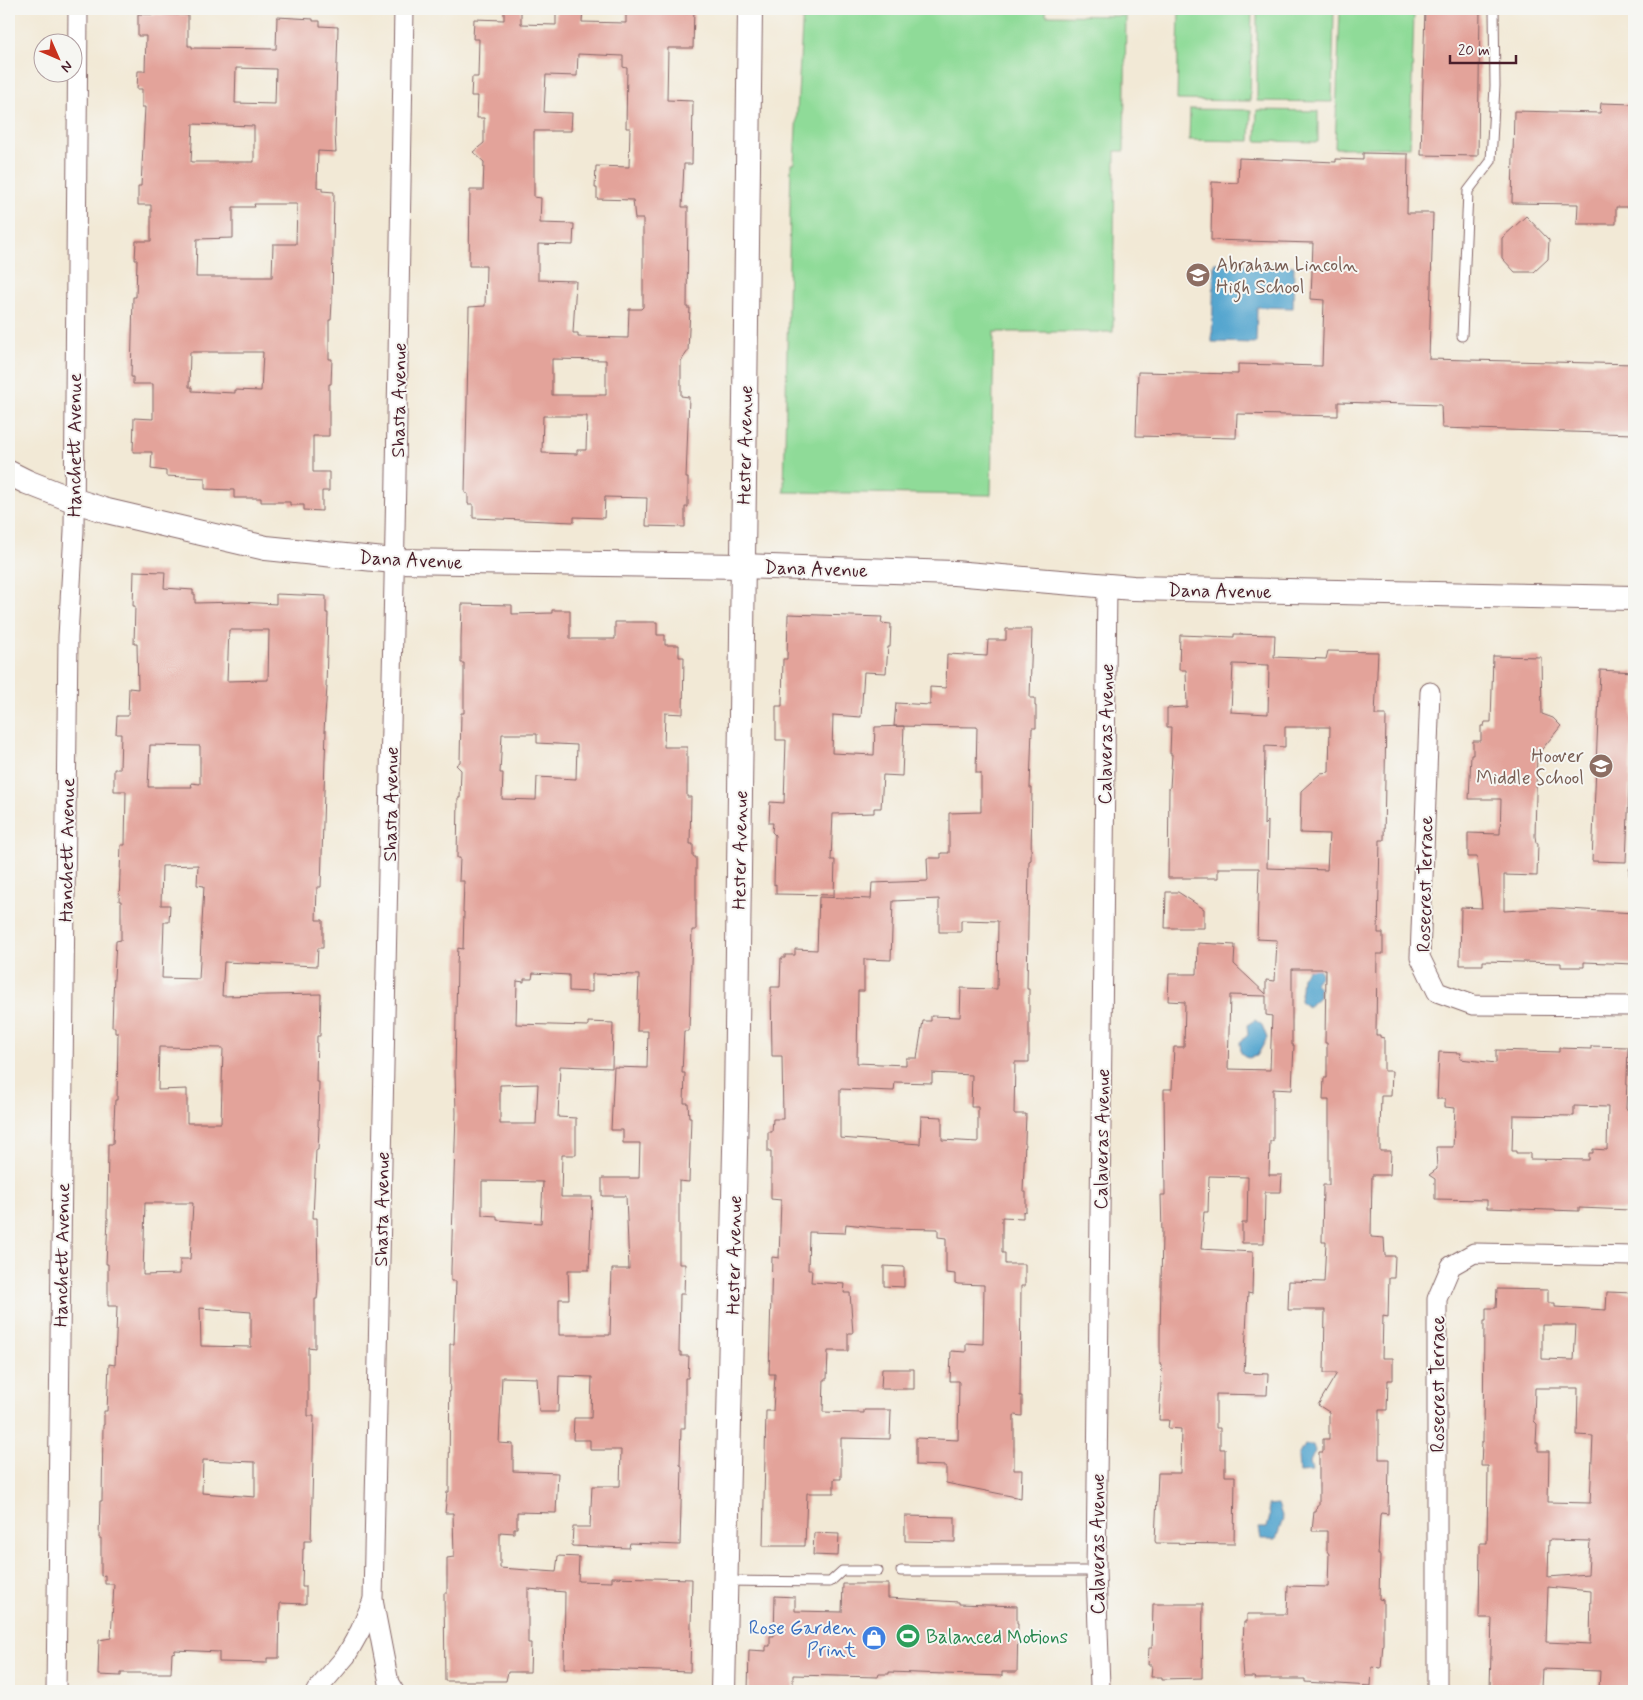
<svg xmlns="http://www.w3.org/2000/svg" width="1643" height="1700" font-family="Mynerve,sans-serif">
  <rect width="100%" height="100%" fill="#f6f6f2"/>
  <filter id="ink" filterUnits="userSpaceOnUse"><feTurbulence type="fractalNoise" baseFrequency=".02" numOctaves="2"/><feDisplacementMap in="SourceGraphic" scale="10" xChannelSelector="R" yChannelSelector="G"/><feConvolveMatrix kernelMatrix="1 2 1 2 8 2 1 2 1" color-interpolation-filters="sRGB"/></filter>
  <filter id="wash" filterUnits="userSpaceOnUse"><feTurbulence type="fractalNoise" baseFrequency=".0096" numOctaves="4" result="noise"/><feDisplacementMap in="SourceGraphic" scale="20" xChannelSelector="R" yChannelSelector="G"/><feGaussianBlur stdDeviation="1.12" result="paint"/><feColorMatrix in="noise" values="0 0 0 0 0 0 0 0 0 0 0 0 0 0 0 0 0 1.4 0 .05"/><feComposite in="paint" operator="in"/></filter>
  <g filter="url(#wash)">
    <rect width="100%" height="100%" fill="#f2e9d6"/>
    <g fill="#8fdb98" stroke="#6c7d62">
      <path d="M803 9H1046V15L1126 16 1124 151H1115L1113 332H994L991 495 784 492 791 164 794 163Z"/>
      <path d="M1179 9H1252L1250 101 1177 100Z"/>
      <path d="M1257 9 1334 10 1332 102 1257 101Z"/>
      <path d="M1340 10 1414 13 1410 147 1335 148Z"/>
      <path d="M1190 109 1251 110 1250 141 1189 140Z"/>
      <path d="M1257 110 1318 111V142L1256 141Z"/>
    </g>
    <g fill="#54a6cf" stroke="#4f627d">
      <path d="M1214 263 1294 266 1293 308 1257 307 1256 343 1212 342Z"/>
      <path d="M1319 967 1321 975 1315 983 1319 988V997L1308 1007 1300 1001 1302 977 1308 969Z"/>
      <path d="M1255 1020 1262 1025 1267 1038 1257 1056 1248 1058 1241 1053 1240 1042 1248 1035 1247 1025Z"/>
      <path d="M1304 1445H1313L1315 1451 1310 1462 1312 1471 1299 1472 1298 1456Z"/>
      <path d="M1278 1504 1283 1519 1276 1539H1261L1259 1528H1267L1270 1516 1268 1505Z"/>
    </g>
    <g id="blocks">
      <g fill="#e3a39a" fill-rule="evenodd">
        <path d="M504 9H521V24L556 25V9H583L582 22 626 23V9H694L693 48H668L667 100 693 101 692 164H684L682 207H688L687 308H690L688 351 681 361V396L689 397 686 478H688V507H685V527L646 526 647 498 605 497 604 518 574 517V522L473 518V504H468V494L465 493 469 307 485 306 486 266H469L470 190H483L484 162 473 152 484 143V118H477L478 96H471L472 77H478L479 39H473L474 19 504 20ZM578 54 623 56V67L627 68 626 128H630L629 167 596 166 595 188H597V199L633 200 635 219H643V307L641 309H629L628 338 578 337V333H573L576 281 538 280V244L573 245 574 224 540 223 541 198 534 197V131H571L572 113 544 112 546 75 577 76ZM552 359 606 360V395H552ZM543 416H587L586 450H577V454L542 453Z"/>
        <path d="M1425 9H1480L1478 156 1421 155Z"/>
        <path d="M138 14 188 15V46H192V48L276 49 277 17 313 19V21H320V26L338 27 335 133 336 152 318 151 317 187 322 188V191L334 192 332 302 331 320H329V359H332L331 384H329V436H313V472H329V491H322V511L304 510V505H290V502H261V498H234V490L205 489V478L166 476V471L151 469 152 452H133L134 418 153 419V384H133V377H131L133 297H136L137 260H135L136 241H151V205H138V186H141L145 107H142V89H137L138 71H145L146 36H138ZM236 68 276 69 275 104 235 103ZM193 124 254 126V162H191ZM254 204H297L296 244H273L272 277H196L197 239 233 238V207H255ZM190 352H263L261 391 235 390V393L192 391V387H189Z"/>
        <path d="M1601 103 1634 104V207H1616V224H1577L1578 204 1512 203 1514 111 1600 113Z"/>
        <path d="M1363 153 1408 154 1407 213H1433L1429 359 1634 364V434L1442 428 1441 405 1338 402V416L1237 414 1236 438 1136 436 1138 372 1238 374V364L1322 366 1324 300 1311 299 1313 243 1211 240 1212 182 1238 183 1239 158 1336 162V159L1363 160Z"/>
        <path d="M1526 216 1549 240 1548 259 1534 272H1515L1502 258V238Z"/>
        <path d="M134 571 165 572 164 588 193 590V594H195V603L240 602 276 604V594L326 596V613H328L326 687H327L324 731H326L325 759 321 887H317L316 920H323V948H318L317 966 224 962 222 996 321 994 320 1036H317L316 1082H319L318 1126 319 1127 318 1150H316L313 1218H317L318 1285 317 1299H315V1348L308 1347V1416H314L311 1541H304V1549H303L302 1587H306V1604L280 1603 279 1658H267V1663L219 1662V1652L175 1650V1652L172 1653 171 1673H121V1676L98 1675 99 1640 111 1638 114 1584H105V1575L101 1576V1538H99L100 1501H102L103 1425H104V1411H107L109 1364 115 1365 117 1306H108V1264H106L108 1218H107L108 1144H113L115 1100H117L118 1033H115V1027H112L113 996 116 941 121 940V901H119L121 845H125L126 791H114V769H120L121 734H116L117 716H128L129 688 138 689 137 644H134L135 606H133ZM229 630H269L268 680 227 681ZM150 745 200 746V784L191 783 192 787H148ZM198 865 197 885 204 886 199 979 162 978 164 922H169L170 905H161L162 866ZM159 1047 223 1048 221 1123H187V1089L158 1090ZM145 1203H193L190 1259H180V1274L143 1275ZM200 1308 251 1312V1347L201 1346ZM203 1460 255 1462V1497L202 1493Z"/>
        <path d="M462 604 512 605V614L552 613V610H570V639H615V622H657V635H665V645H679V657H684L683 714 665 713 664 747H687V797H691L690 844H693V857H696V930H692L689 1031H684L682 1073H685L684 1103H688L689 1117H691L689 1182 679 1181V1264H685L684 1294H680L679 1352H681V1356H689L688 1378H685V1428H681L680 1465 682 1466 680 1545 630 1543 629 1548 572 1546 573 1527H590L592 1486H620L621 1450H590V1440H573L574 1418H591L592 1377 559 1376 558 1412H539L537 1378 502 1377 499 1443 513 1444V1471L558 1473 556 1513 517 1512V1528H514V1533L500 1532V1568L556 1572 558 1556 579 1557 578 1581 612 1582V1577L692 1579 690 1672 564 1668 565 1592 528 1589V1643H531L530 1672H508L506 1681H445L444 1593H447V1558L454 1557 453 1513H445L447 1492H449L450 1344H454L456 1281H451V1269L456 1113 455 1071 457 964 458 948 463 949 464 912H463L464 881H459L460 858H457L458 798H460L461 770 456 765 460 762 461 713H464V663H461V640ZM502 734H537V743L577 745 576 779 537 777 536 800 502 799 503 773H500ZM533 973 569 975V991L592 992V974L639 975 637 1031H648L647 1068 614 1067 611 1130H623V1143H640L639 1178H602V1196H626L629 1269H612L610 1335H559V1299H569L568 1270H589L592 1197H561L562 1155H576V1118L558 1117 560 1066 612 1068 613 1023 588 1022V1026L516 1024 517 981 524 982V979H532ZM538 1084 536 1124H500V1085ZM482 1181 543 1182 541 1223 497 1220V1216L482 1215Z"/>
        <path d="M788 614 882 617 881 623 891 624 890 647H888L886 673 864 672 861 717 833 715 832 753 874 755 875 727 904 726 902 776 883 775 881 808H874V813L833 814 831 860H835L834 895 776 894V884L774 885 775 835 772 832 773 823H769L770 802 784 803 786 740H776V706H782L783 659H787Z"/>
        <path d="M1006 629H1032L1030 698H1035V706H1036V728H1032L1030 788H1032L1031 860 1029 861 1027 989H1029V1062H1015L1014 1114H1026L1023 1192H1026V1211L1023 1212V1218L1002 1217V1253H1005V1264H1025V1286H1021L1020 1396H1022V1416L1014 1415V1470H1022L1021 1498 946 1483V1466L916 1465V1438L958 1440 959 1381H950L951 1351 966 1352V1343L983 1344 984 1285 958 1284 955 1283V1274L946 1273V1238L938 1237V1229L885 1228 846 1224 845 1233 809 1232 808 1270H812L811 1282 845 1284 844 1293H850L853 1333H848V1351H828L827 1379H824L823 1412 864 1413V1410H891L890 1439 841 1438V1479H834V1493H807L805 1546H763L766 1411H773L775 1374H769L772 1257 779 1258 781 1200 771 1199V1152H768V1132H772L773 1119H783L782 1056H772L771 987H780L781 958H785V955H795V949L817 950 819 897 871 899 872 883 928 881 927 858H941V853H949V813L981 812V773H976L977 727 894 726 896 703 930 705V687L946 688 947 654 987 656 988 640H1006ZM939 899V932H961V920L998 921 997 989 961 988 960 1017 931 1016V1021H923L917 1058H906V1065L857 1063 858 991H864V959L891 960 893 901ZM932 1073 972 1075 971 1107H978V1142L942 1140V1117L921 1116 920 1144 840 1138V1089L894 1091 895 1082 932 1083Z"/>
        <path d="M1234 634 1275 635 1274 657 1326 659 1328 651 1378 652 1375 715H1386L1384 840H1380L1378 933H1383V954H1377L1376 1035H1380V1037L1384 1038V1071H1392L1391 1096H1381L1380 1132V1151H1391L1390 1175H1372L1371 1237 1384 1238 1385 1256H1395L1394 1278H1389L1388 1317 1383 1316 1382 1358H1393V1380H1388L1387 1410H1379V1459H1389L1388 1514 1381 1513 1380 1515 1378 1555H1380L1379 1599 1383 1600V1643L1381 1668 1372 1667 1371 1686 1305 1682V1679H1254L1255 1677H1243L1242 1664 1244 1622H1247V1614H1287L1288 1586 1328 1587 1329 1554 1327 1551V1531H1312L1314 1512H1316L1317 1505H1319V1452H1323V1439H1329V1412L1318 1405 1337 1373H1324L1325 1310H1288L1289 1281 1324 1282 1326 1242H1322L1323 1185H1329V1100H1323L1324 1078H1327V1043H1325L1326 969H1292V1045H1294L1292 1090 1273 1089V1141H1270L1269 1175H1282L1281 1192H1265L1264 1243H1242V1223H1247L1248 1177 1209 1176 1208 1212H1204L1201 1249 1253 1252 1252 1294 1248 1293 1244 1373 1268 1374 1267 1395 1216 1394V1428H1220V1449H1225V1476H1235L1234 1544 1156 1543 1155 1541 1158 1473H1180L1181 1429 1168 1428 1169 1420H1159L1162 1365H1160V1335L1162 1233 1161 1195H1165L1164 1089H1172L1174 1047H1184L1185 1002 1168 1001 1169 974H1197L1198 943 1235 945 1234 964 1266 994V980L1275 981 1277 940 1257 939 1259 868H1218V878H1168L1169 788H1170L1172 754H1170L1171 727H1167V708L1187 707 1186 670H1179L1180 635 1234 637ZM1233 664 1269 665 1268 714 1231 712ZM1285 727H1330L1329 772 1321 773 1301 791 1300 833 1329 834 1327 870 1267 868 1268 821 1264 825 1265 746 1285 747ZM1230 995 1266 996V1015L1272 1016 1270 1070 1228 1069Z"/>
        <path d="M1493 656 1541 657 1542 714 1553 718 1561 726 1538 754 1537 752 1535 836 1536 843H1538L1537 876 1504 875V911L1552 908 1634 913V964L1584 962V967H1561V963L1483 961V965H1460L1461 907 1482 908 1477 857H1468V833L1500 834 1501 799H1469L1471 755H1473V741H1481V726H1484L1485 722H1491Z"/>
        <path d="M1600 670 1634 672 1626 862 1592 861Z"/>
        <path d="M1166 892H1178L1204 909V928H1165Z"/>
        <path d="M1591 1046 1628 1047 1626 1109H1634L1631 1210 1579 1208V1211L1487 1208V1200L1435 1199V1179L1429 1175 1437 1169 1436 1147H1453L1455 1108 1445 1107V1099H1437L1439 1052 1461 1053 1460 1059 1496 1063V1050L1559 1052V1048L1591 1049ZM1574 1106 1608 1107 1607 1150 1593 1149V1153H1589V1160L1530 1159V1153H1516V1151H1512L1513 1115 1574 1116Z"/>
        <path d="M884 1266 904 1267V1287L884 1286Z"/>
        <path d="M1497 1289 1548 1290V1303H1555V1307L1606 1310 1607 1292 1634 1293V1690H1599L1600 1671 1542 1669 1541 1687H1539V1689L1490 1687 1492 1618H1479L1480 1543H1487L1488 1466H1481L1482 1442H1483L1484 1321H1486V1308H1496ZM1542 1325H1576L1574 1360 1542 1359ZM1535 1388H1578L1577 1435 1593 1436 1590 1503 1548 1502 1549 1451H1538V1443H1536L1537 1424 1534 1421ZM1549 1540 1590 1541 1588 1574 1548 1577ZM1548 1587 1591 1591 1590 1644 1546 1642Z"/>
        <path d="M882 1369H914V1389H881Z"/>
        <path d="M905 1516 955 1517V1542L905 1541Z"/>
        <path d="M814 1533 839 1534 838 1556 813 1555Z"/>
        <path d="M843 1584H888V1598L959 1602V1604L1017 1606V1623H1018L1017 1672H1002V1676L889 1672V1674H879L878 1677 793 1675V1691H748L749 1650 766 1651V1646H770V1636H774L775 1596 795 1597V1611L842 1612Z"/>
        <path d="M1153 1604H1203L1202 1678 1162 1679V1677H1151L1152 1665H1148L1149 1648H1152Z"/>
      </g>
    </g>
  </g>
  <g filter="url(#ink)">
    <use href="#blocks" fill-opacity="0" stroke="#856667" stroke-width="1"/>
    <g fill="none" stroke-linecap="round" stroke-linejoin="round">
      <defs>
        <g id="service">
          <path d="M1462 336 1468 191 1491 161 1495 86 1494 9"/>
          <path d="M1634 871V874"/>
          <path d="M901 1571H1096"/>
          <path d="M726 1581 830 1582 842 1571H878"/>
        </g>
        <g id="minor">
          <path d="M1430 692 1420 957 1437 992 1473 1005 1634 1006"/>
          <path d="M56 1691 68 637 74 531 78 9"/>
          <path d="M316 1691 346 1656 360 1631 373 1600"/>
          <path d="M394 1691 389 1683 373 1600 395 532 404 9"/>
          <path d="M1101 1691 1100 1687 1096 1571 1107 587"/>
          <path d="M1437 1691V1299L1451 1266 1474 1253 1634 1256"/>
        </g>
        <g id="tertiary">
          <path d="M9 473 27 482 73 500 107 511 266 548 394 561 743 566 954 573 1133 588 1634 598"/>
          <path d="M723 1691 736 1106 750 9"/>
        </g>
      </defs>
      <use href="#service" stroke="#856667" stroke-width="11"/>
      <use href="#minor" stroke="#856667" stroke-width="21"/>
      <use href="#tertiary" stroke="#856667" stroke-width="26"/>
      <use href="#service" stroke="#fff" stroke-width="9"/>
      <use href="#minor" stroke="#fff" stroke-width="19"/>
      <use href="#tertiary" stroke="#fff" stroke-width="24"/>
    </g>
  </g>
  <defs>
    <symbol id="school-disc" viewBox="-11 -11 22 22"><circle r="9.5" fill="#8d6e63" stroke="#f6f6f2"/><path d="M0-5L7-2L0 1L-7-2ZM-4 1L0 2.5L4 1V4Q0 6-4 4Z" fill="#fff"/></symbol>
    <symbol id="stadium-disc" viewBox="-11 -11 22 22"><circle r="9.5" fill="#2e9e5b" stroke="#f6f6f2"/><path d="M0-5a6.5 5 0 1 0 0 10a6.5 5 0 1 0 0-10ZM-3.5-1.8h7v3.6h-7Z" fill="#fff"/></symbol>
    <symbol id="shop-disc" viewBox="-11 -11 22 22"><circle r="9.5" fill="#3f7fe0" stroke="#f6f6f2"/><path d="M-5-2.5h2.3a2.7 3.5 0 0 1 5.4 0H5L5.5 6h-11ZM-1.5-2.5h3a1.5 2.3 0 0 0-3 0Z" fill="#fff"/></symbol>
  </defs>
  <g fill-rule="evenodd">
    <use href="#school-disc" x="1184" y="261" width="28" height="28"/>
    <use href="#school-disc" x="1587" y="752" width="28" height="28"/>
    <use href="#stadium-disc" x="894" y="1622" width="28" height="28"/>
    <use href="#shop-disc" x="860" y="1624" width="28" height="28"/>
  </g>
  <g text-anchor="middle" stroke-width="4" stroke-linejoin="round" paint-order="stroke">
    <g font-size="19" fill="#785e54" stroke="#f6f6f2" text-anchor="start">
      <text x="1216" y="271">Abraham Lincoln<tspan x="1216" dy="22">High School</tspan></text>
      <text x="1584" y="762" text-anchor="end">Hoover<tspan x="1584" dy="22">Middle School</tspan></text>
    </g>
    <g font-size="19" fill="#4a1f2b" stroke="#f6f6f2">
      <text transform="translate(398 400) rotate(-89)" y="7">Shasta Avenue</text>
      <text transform="translate(74 445) rotate(-90)" y="7">Hanchett Avenue</text>
      <text transform="translate(744 445) rotate(-89)" y="7">Hester Avenue</text>
      <text transform="translate(411 559) rotate(3)" y="7">Dana Avenue</text>
      <text transform="translate(816 568) rotate(2)" y="7">Dana Avenue</text>
      <text transform="translate(1220 590) rotate(1)" y="7">Dana Avenue</text>
      <text transform="translate(1105 734) rotate(-89)" y="7">Calaveras Avenue</text>
      <text transform="translate(390 804) rotate(-89)" y="7">Shasta Avenue</text>
      <text transform="translate(66 850) rotate(-89)" y="7">Hanchett Avenue</text>
      <text transform="translate(739 850) rotate(-89)" y="7">Hester Avenue</text>
      <text transform="translate(1424 884) rotate(-89)" y="7">Rosecrest Terrace</text>
      <text transform="translate(1101 1139) rotate(-89)" y="7">Calaveras Avenue</text>
      <text transform="translate(381 1209) rotate(-89)" y="7">Shasta Avenue</text>
      <text transform="translate(61 1255) rotate(-89)" y="7">Hanchett Avenue</text>
      <text transform="translate(733 1255) rotate(-89)" y="7">Hester Avenue</text>
      <text transform="translate(1437 1384) rotate(-90)" y="7">Rosecrest Terrace</text>
      <text transform="translate(1097 1544) rotate(-90)" y="7">Calaveras Avenue</text>
    </g>
    <g font-size="19" fill="#366cbe" stroke="#f6f6f2" text-anchor="end">
      <text x="856" y="1634">Rose Garden<tspan x="856" dy="22">Print</tspan></text>
    </g>
    <g font-size="19" fill="#27864d" stroke="#f6f6f2" text-anchor="start">
      <text x="926" y="1643">Balanced Motions</text>
    </g>
  </g>
  <rect width="1643" height="1700" fill="none" stroke="#f6f6f2" stroke-width="30"/>
  <g transform="translate(58 58) rotate(135)"><circle r="24" fill="#f6f6f2" stroke="#b1a0a2"/>
  <path d="M0-4L9 19L0 12L-9 19Z" fill="#c8321e"/>
  <text y="-8" font-size="14" font-weight="bold" text-anchor="middle" fill="#4a1f2b">N</text>
  </g>
  <path d="M1450 55v8h66v-8" fill="none" stroke="#4a1f2b" stroke-width="2.5"/>
  <text x="1458" y="55" font-size="15" fill="#4a1f2b" stroke="#f6f6f2" stroke-width="4" paint-order="stroke">20 m</text>
</svg>
